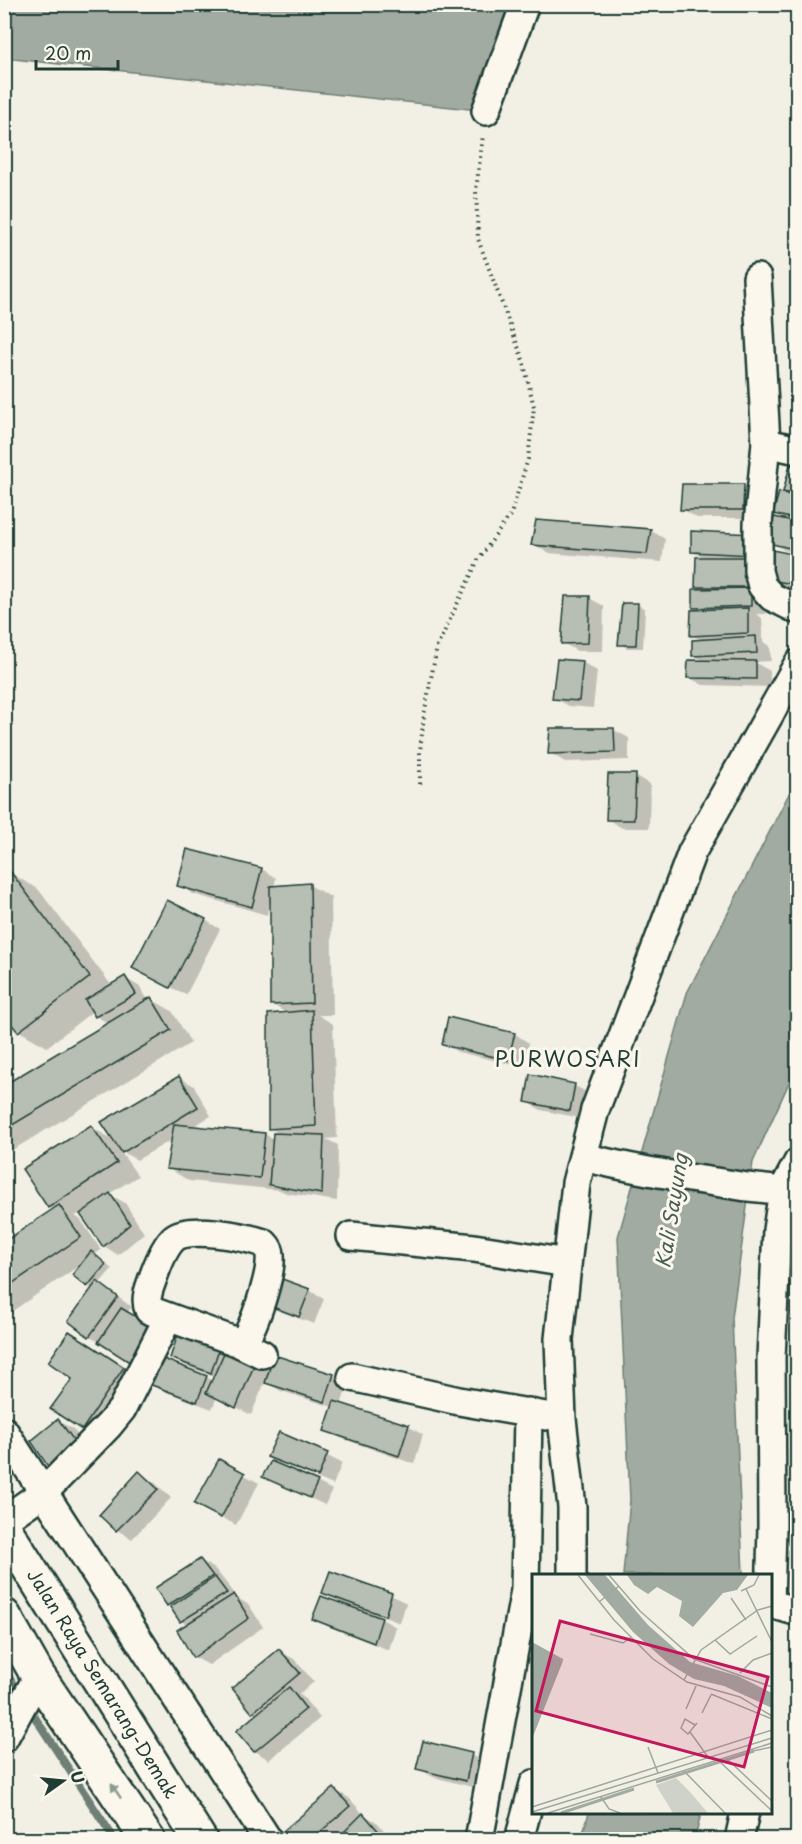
<svg xmlns="http://www.w3.org/2000/svg" width="802" height="1844" font-family="'Playpen Sans',sans-serif">
  <rect width="100%" height="100%" fill="#f2f0e5"/>
  <filter id="ink" filterUnits="userSpaceOnUse"><feTurbulence type="fractalNoise" baseFrequency=".0167" numOctaves="2"/><feDisplacementMap in="SourceGraphic" scale="12" xChannelSelector="R" yChannelSelector="G"/><feConvolveMatrix kernelMatrix="1 2 1 2 8 2 1 2 1" color-interpolation-filters="sRGB"/></filter>
  <g filter="url(#ink)">
    <g fill="#a2aba1" stroke="#6e7f75" stroke-width="1.5">
      <path d="M5 5H518L478 110 5 58Z"/>
      <path d="M797 778V1065L753 1162 732 1318 743 1575H623L630 1500 618 1237 687 993Z"/>
      <path d="M589 1813V1812L701 1813 695 1839H581Z"/>
    </g>
    <g fill="#0003">
      <path d="M798 468V554L784 550 769 542 786 520 774 513 795 497 785 491Z"/>
      <path d="M683 486H744L759 494 758 518H697L682 509Z"/>
      <path d="M650 530 665 539 662 562 548 553 533 544Z"/>
      <path d="M768 551 798 557V589L781 586 765 598 766 614H756L762 618 763 641 770 646 771 661 754 662 770 671V687L703 685 688 677 704 661 693 655 701 640 692 635 702 611 695 607 705 591 697 586 705 558 693 552Z"/>
      <path d="M589 598 604 606 603 651H577L563 643Z"/>
      <path d="M638 605 645 609 643 648H627L620 644Z"/>
      <path d="M582 662 597 671 593 708 569 706 554 698Z"/>
      <path d="M614 730 629 738V760L565 762 550 753Z"/>
      <path d="M635 776 650 784 649 828H622L607 819Z"/>
      <path d="M188 851 262 869 276 878 274 887 309 885 331 897 333 1015H318L333 1024 337 1138 326 1139 338 1145 337 1201 286 1193 280 1190 189 1181 168 1168 173 1139 137 1160 120 1151 138 1176 109 1194 125 1203 144 1233 118 1255 104 1246 81 1213 75 1216 81 1220 101 1250 94 1255 112 1269 99 1284 132 1307 100 1342 90 1336 93 1289 87 1286 83 1263 8 1314 4 1311V1244L55 1210 49 1207 91 1127 116 1141 179 1077 194 1086 211 1116 192 1127 265 1134 274 1140 282 1135 270 1128 288 1014 271 1004 270 900 267 915 193 894 179 885Z"/>
      <path d="M10 873 38 889 112 986 125 978 140 987 148 1000 151 999 172 1011 191 1043 4 1155V1086L109 1024 96 1016 93 1011 47 1047 19 1031Z"/>
      <path d="M205 920 220 929 186 995 149 976Z"/>
      <path d="M515 1034 529 1043 523 1067 458 1052 443 1044Z"/>
      <path d="M532 1076 575 1086 590 1094 585 1119 541 1110 526 1101Z"/>
      <path d="M309 1290 324 1299 314 1324 279 1311 264 1302Z"/>
      <path d="M182 1327 257 1358 272 1366 333 1375 348 1384 341 1405 408 1426 423 1435 414 1464 341 1438 326 1430 333 1407 281 1391 265 1382 251 1415 217 1397 212 1409 166 1392 151 1384 206 1377 213 1381 215 1377 186 1366 171 1358Z"/>
      <path d="M91 1346 145 1381 105 1441 52 1409 74 1378Z"/>
      <path d="M58 1421 73 1429 92 1455 65 1475Z"/>
      <path d="M280 1434 342 1463 333 1485 284 1464 269 1456Z"/>
      <path d="M220 1461 259 1483 236 1525 211 1512Z"/>
      <path d="M139 1473 154 1482 171 1498 132 1539 117 1530 101 1515Z"/>
      <path d="M264 1477 317 1482 332 1490 325 1505Z"/>
      <path d="M200 1560 215 1569 239 1599 249 1605 263 1627 209 1665 194 1657 188 1625 181 1621 157 1589Z"/>
      <path d="M324 1592 391 1595 406 1603 400 1623 379 1615 378 1617 396 1627 389 1650 329 1627 314 1619 342 1603Z"/>
      <path d="M279 1651 294 1659 314 1682 299 1694 303 1697 320 1718 269 1760 255 1751 257 1715 253 1712Z"/>
      <path d="M471 1755 486 1763 480 1789 433 1777 418 1768Z"/>
      <path d="M335 1790 349 1798 364 1815 378 1823 392 1840H293Z"/>
    </g>
    <g fill="none" stroke-linecap="round" stroke-linejoin="round">
      <path stroke="#6e7f75" stroke-width="8" d="M4 1670 115 1840"/>
    </g>
    <g fill="#b7beb3" stroke="#1f3d34" stroke-width="1.5">
      <path d="M790 465 798 467V495L783 492Z"/>
      <path d="M682 484H744L743 510H680Z"/>
      <path d="M779 492 798 497V520L773 514Z"/>
      <path d="M774 517 798 522V550L768 543Z"/>
      <path d="M536 520 651 529 647 554 531 545Z"/>
      <path d="M691 531 754 534 753 555 691 552Z"/>
      <path d="M767 549 798 555V585L765 579Z"/>
      <path d="M696 557H755L754 587H695Z"/>
      <path d="M751 588V606L693 608V589Z"/>
      <path d="M565 596H590L588 643 561 644Z"/>
      <path d="M622 603H638L636 645H618Z"/>
      <path d="M748 608V633L690 636 691 610Z"/>
      <path d="M756 636 757 653 692 656V640Z"/>
      <path d="M557 659 583 661 579 701 552 699Z"/>
      <path d="M688 660 756 661V679L687 678Z"/>
      <path d="M550 728H614L615 752 548 754Z"/>
      <path d="M608 774H636L634 820H606Z"/>
      <path d="M187 849 262 868 252 907 177 886Z"/>
      <path d="M10 871 90 977 18 1032 4 1015V875Z"/>
      <path d="M310 883 312 1003 270 1005V886Z"/>
      <path d="M167 900 206 919 170 988 132 968Z"/>
      <path d="M125 976 136 994 95 1017 85 1000Z"/>
      <path d="M151 997 171 1030 4 1130V1085Z"/>
      <path d="M312 1010 316 1126 268 1129V1014Z"/>
      <path d="M448 1017 515 1033 508 1060 442 1045Z"/>
      <path d="M530 1074 575 1084 570 1111 525 1102Z"/>
      <path d="M179 1076 198 1107 122 1153 101 1122Z"/>
      <path d="M174 1124 265 1133 260 1178 166 1169Z"/>
      <path d="M91 1125 117 1163 48 1208 22 1169Z"/>
      <path d="M273 1133 324 1135 322 1194 269 1185Z"/>
      <path d="M110 1193 130 1224 103 1247 80 1214Z"/>
      <path d="M59 1205 81 1237 4 1289V1242Z"/>
      <path d="M91 1251 106 1264 87 1287 72 1275Z"/>
      <path d="M271 1275 310 1289 299 1317 262 1303Z"/>
      <path d="M97 1281 118 1297 89 1337 68 1321Z"/>
      <path d="M121 1308 155 1328 134 1365 98 1342Z"/>
      <path d="M181 1325 222 1340 211 1373 170 1358Z"/>
      <path d="M69 1331 124 1367 82 1430 50 1409 72 1379 48 1362Z"/>
      <path d="M229 1342 258 1356 236 1408 206 1393Z"/>
      <path d="M274 1355 334 1374 325 1402 265 1383Z"/>
      <path d="M161 1358 207 1376 197 1402 149 1384Z"/>
      <path d="M334 1401 409 1425 399 1456 324 1431Z"/>
      <path d="M58 1419 78 1446 49 1468 31 1441Z"/>
      <path d="M279 1432 328 1453 318 1477 267 1457Z"/>
      <path d="M219 1459 245 1473 221 1518 194 1504Z"/>
      <path d="M271 1461 318 1481 310 1498 262 1477Z"/>
      <path d="M139 1471 158 1489 116 1531 99 1515Z"/>
      <path d="M200 1559 213 1576 167 1606 155 1588Z"/>
      <path d="M330 1571 392 1593 385 1616 322 1593Z"/>
      <path d="M215 1577 227 1593 180 1622 170 1607Z"/>
      <path d="M234 1594 249 1618 193 1658 177 1630Z"/>
      <path d="M321 1596 382 1618 374 1643 312 1619Z"/>
      <path d="M279 1649 300 1673 252 1713 232 1688Z"/>
      <path d="M289 1687 306 1709 254 1752 236 1731Z"/>
      <path d="M423 1741 472 1753 466 1781 416 1769Z"/>
      <path d="M334 1788 350 1806 311 1840H291L283 1831Z"/>
      <path d="M363 1813 386 1840H336Z"/>
    </g>
    <g fill="none" stroke-linecap="round" stroke-linejoin="round">
      <defs>
        <g id="minor">
          <path d="M486 111 525 4"/>
          <path d="M757 278 766 443 758 524V571L762 586 772 597 798 610"/>
          <path d="M766 443 798 450"/>
          <path d="M584 1157C634 1170 684 1177 734 1185 755 1189 777 1188 798 1195"/>
          <path d="M351 1236 474 1248 567 1263"/>
          <path d="M241 1344C254 1330 272 1273 270 1255 270 1250 267 1246 264 1243 245 1237 189 1225 174 1238 165 1246 158 1264 154 1275 150 1287 144 1298 149 1310L237 1342 262 1354"/>
          <path d="M352 1377 459 1401 546 1416"/>
          <path d="M4 1431 268 1840"/>
          <path d="M4 1520 44 1492 109 1425 122 1409 168 1318"/>
          <path d="M572 1576V1507L562 1419 559 1339 576 1183 595 1110 692 852 798 664"/>
          <path d="M771 1604 798 1612"/>
          <path d="M770 1605 772 1526 771 1358 777 1230 783 1190 798 1162"/>
          <path d="M4 1738 38 1676"/>
          <path d="M479 1840 525 1590 528 1412"/>
          <path d="M519 1840 534 1784"/>
          <path d="M739 1840 745 1812"/>
        </g>
        <g id="highway">
          <path d="M4 1528 200 1840"/>
          <path d="M4 1616 38 1676 148 1840"/>
        </g>
      </defs>
      <use href="#minor" stroke="#1f3d34" stroke-width="32"/>
      <use href="#highway" stroke="#1f3d34" stroke-width="38"/>
      <path stroke="#1f3d34" stroke-width="4" stroke-dasharray="1.5 4.5" stroke-linecap="butt" d="M420 784V751L424 715 437 647 478 560 511 514 528 459 534 407 523 360 478 239 476 190 483 135"/>
      <use href="#minor" stroke="#fbf7ec" stroke-width="27"/>
      <use href="#highway" stroke="#fbf7ec" stroke-width="33"/>
    </g>
    <defs><path id="oneway-solid" d="M-6-.8H1V-3.2L6.5 0L1 3.2V.8H-6Z" transform="scale(1.5)"/></defs>
    <use fill="#8d9a90" href="#oneway-solid" transform="translate(116 1791) rotate(-124)"/>
  </g>
  <g text-anchor="middle" stroke-width="6" stroke-linejoin="round" paint-order="stroke">
    <g font-size="18" fill="#1f3d34" stroke="#fbf7ec">
      <text transform="translate(102 1684) rotate(58)" y="6">Jalan Raya Semarang-Demak</text>
    </g>
    <g font-size="20" font-style="italic" fill="#465e55" stroke="#fbf7ec">
      <text transform="translate(672 1211) rotate(-81)" y="7">Kali Sayung</text>
    </g>
    <g font-size="21" letter-spacing="1.5" fill="#1f3d34" stroke="#fbf7ec">
      <text x="568" y="1067">PURWOSARI</text>
    </g>
  </g>
  <g transform="translate(532 1574)">
    <rect width="240" height="240" fill="#f2f0e5"/>
    <path d="M144 204 158 218 176 239H141L124 211Z" fill="#cfd2c8"/>
    <path d="M53 1H73L116 51 158 88 206 102 240 119V134L192 112 162 105 137 90 101 58ZM95 1H216L205 16 191 19 161 53 147 42 150 27 125 13 116 20 102 11ZM0 69 31 87 0 165Z" fill="#a2aba1"/>
    <path fill="none" stroke="#a2aba1" stroke-width="3" d="M124 208 222 177M29 239 102 215"/>
    <path fill="none" stroke="#9ea89e" stroke-width="1.5" d="M46 1 82 46 121 85 155 108 208 123 240 142M77 1 108 37 162 85 240 113M214 15 240 68M209 17 222 11 227 1M199 24 214 46M67 28 87 12M58 60 91 69 99 63M183 66 198 80 225 62M0 69 31 86M208 99 221 86 240 79M152 106 169 76 226 36 240 32M179 120 240 145M154 135 164 112M170 139 179 121M163 151 153 145 149 154 156 160 165 149M158 158 176 183M116 173 126 199M221 177 240 173M194 184 240 227M186 186 240 237M152 197 193 239M69 223 77 235 88 239M0 233 240 156M0 238 240 164M16 239 240 169"/>
    <path fill="#c2185b" fill-opacity="0.15" stroke="#c2185b" stroke-width="3" d="M28 47 236 103 212 193 4 137Z"/>
    <rect width="240" height="240" fill="none" stroke="#1f3d34" stroke-width="3"/>
  </g>
  <rect width="802" height="1844" fill="none" stroke="#fbf7ec" stroke-width="24"/>
  <rect x="12" y="12" width="778" height="1820" fill="none" stroke="#1f3d34" stroke-width="2" filter="url(#ink)"/>
  <g transform="translate(63 1781) rotate(75)" stroke="#fbf7ec" stroke-width="4.5" paint-order="stroke">
  <path d="M0-4.5L10 22L0 15L-10 22Z" fill="#1f3d34"/>
  <text y="-9" font-size="16" font-weight="bold" text-anchor="middle" fill="#1f3d34">U</text>
  </g>
  <path d="M36 60v9h82v-9" fill="none" stroke="#1f3d34" stroke-width="3"/>
  <text x="45" y="60" font-size="18" fill="#1f3d34" stroke="#fbf7ec" stroke-width="4.5" paint-order="stroke">20 m</text>
</svg>
